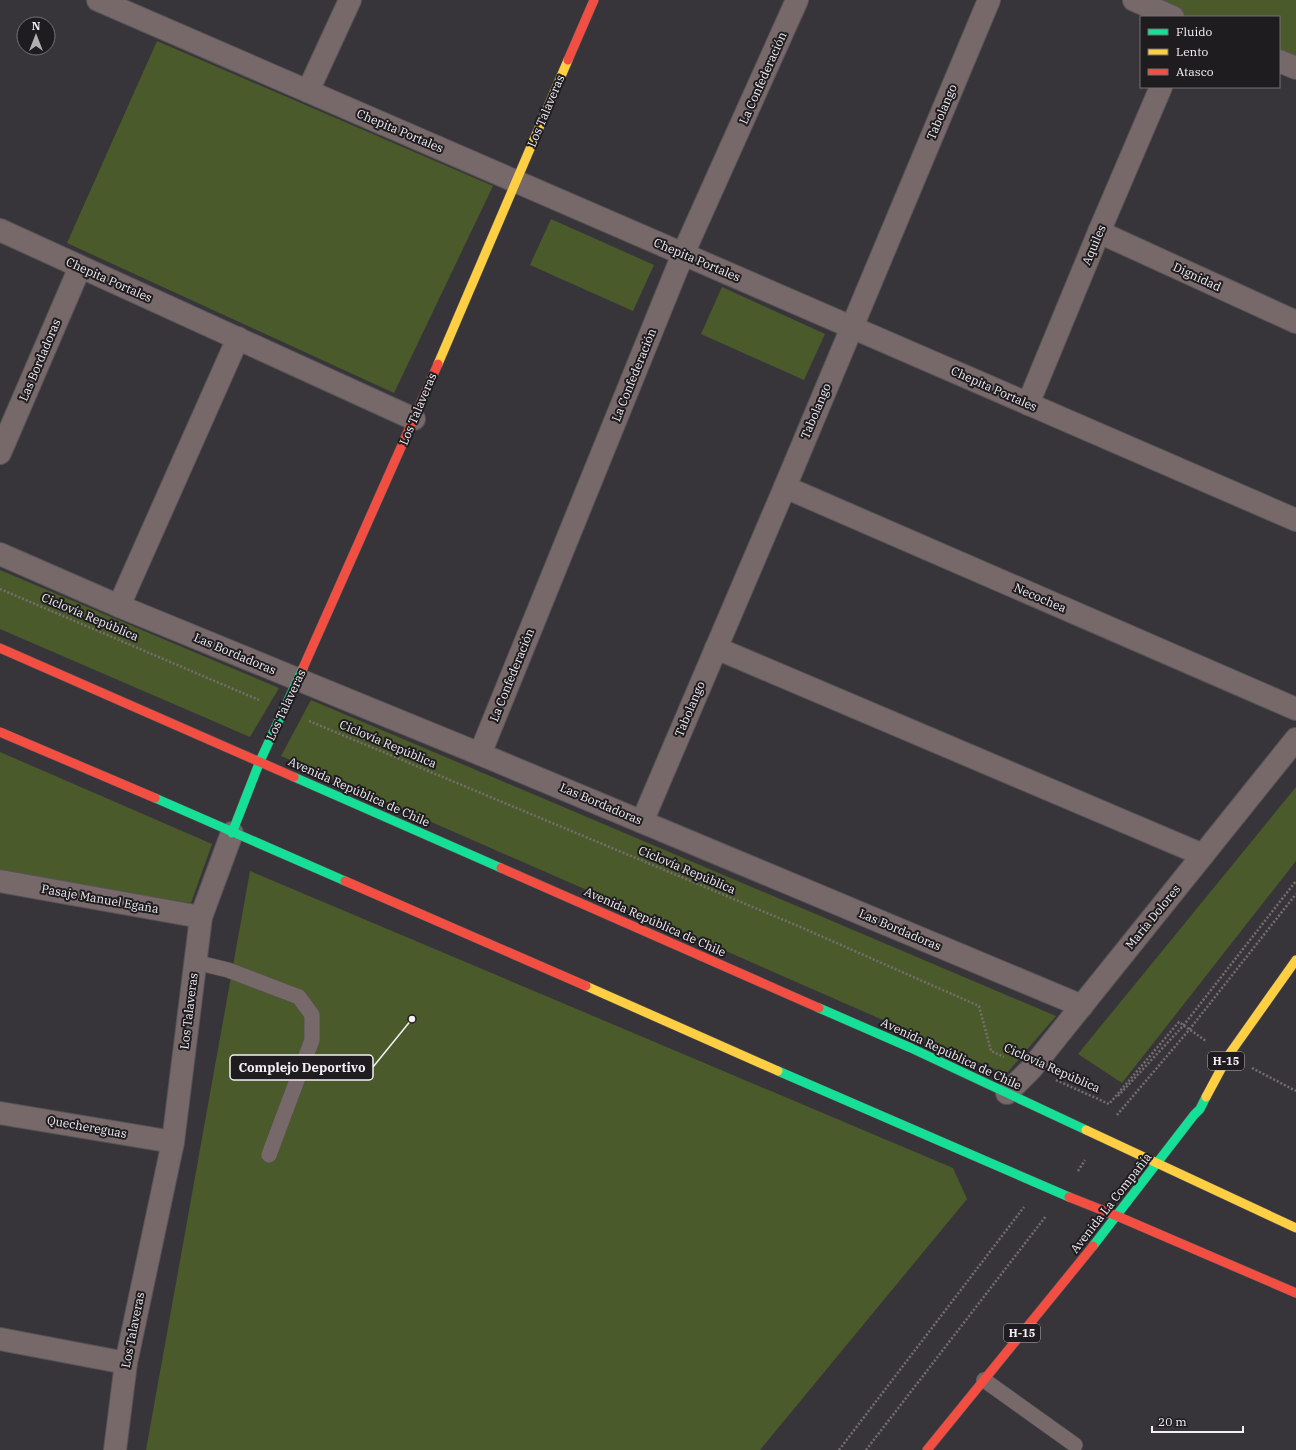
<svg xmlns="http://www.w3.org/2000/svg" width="1296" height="1450" font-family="'IBM Plex Serif',serif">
  <rect width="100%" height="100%" fill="#38353a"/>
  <g fill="#4a5a2a">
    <path d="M1134 0H1296V70L1279 63V17H1173Z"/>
    <path d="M157 41 493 186 394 393 67 243Z"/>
    <path d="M551 219 654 265 633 311 530 265Z"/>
    <path d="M722 287 825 334 804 380 701 334Z"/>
    <path d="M0 570 279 688 250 737 0 629Z"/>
    <path d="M311 700 1056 1016 1006 1074 281 756Z"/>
    <path d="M0 752 212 844 191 903 0 872Z"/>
    <path d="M1296 787V861L1122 1083 1078 1054Z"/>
    <path d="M250 871 953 1168 967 1199 760 1450H146Z"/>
  </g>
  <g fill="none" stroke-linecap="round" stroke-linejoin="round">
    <defs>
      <g id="lane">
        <path d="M195 962 228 970 299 997 312 1015V1040L269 1155"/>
        <path d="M984 1380 1075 1445"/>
      </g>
      <g id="street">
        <path d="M98 0 1296 520"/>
        <path d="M1134 0 1173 17"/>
        <path d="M1279 61 1296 68"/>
        <path d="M308 91 350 0"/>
        <path d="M0 230 414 419"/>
        <path d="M1099 232 1296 322"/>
        <path d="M1028 404 1099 232 1161 87"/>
        <path d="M0 453 80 267"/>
        <path d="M785 487 1296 709"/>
        <path d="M0 554 119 606 480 754 1082 1006"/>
        <path d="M119 606 238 338"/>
        <path d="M716 648 1203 855"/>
        <path d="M480 754 683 254 797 0"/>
        <path d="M642 822 785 487 989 0"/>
        <path d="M0 881 201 917"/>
        <path d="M1007 1093 1031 1069 1296 739"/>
        <path d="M0 1113 173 1142"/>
        <path d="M0 1339 126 1363"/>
        <path d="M115 1450 126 1363 173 1142 201 917 232 833"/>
      </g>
      <g id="fast">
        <path d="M294 777 501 868"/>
        <path d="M155 798 345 881"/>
        <path d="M232 833 260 761 303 668"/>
        <path d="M819 1008 911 1048 1086 1130"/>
        <path d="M778 1071 1069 1197"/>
        <path d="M1093 1246 1194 1115 1200 1109 1206 1097"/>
      </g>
      <g id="slow">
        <path d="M438 364 568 60"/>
        <path d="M586 986 778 1071"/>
        <path d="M1206 1097 1228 1056 1296 960"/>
        <path d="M1086 1130 1296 1228"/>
      </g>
      <g id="jam">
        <path d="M568 60 594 0"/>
        <path d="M0 648 294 777"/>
        <path d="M303 668 438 364"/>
        <path d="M0 732 155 798"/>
        <path d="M501 868 819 1008"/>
        <path d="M345 881 586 986"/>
        <path d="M1069 1197 1117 1216 1296 1293"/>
        <path d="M927 1450 1093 1246"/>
      </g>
    </defs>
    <use href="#lane" stroke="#565457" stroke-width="16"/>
    <use href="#street" stroke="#565457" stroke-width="24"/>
    <use href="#fast" stroke="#565457" stroke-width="10"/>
    <use href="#slow" stroke="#565457" stroke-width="10"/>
    <use href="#jam" stroke="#565457" stroke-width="10"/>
    <g stroke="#786d6f" stroke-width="2.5" stroke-dasharray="2 2" stroke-linecap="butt">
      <path d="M0 589 259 700"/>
      <path d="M309 721 798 926 979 1006 991 1051 1004 1057"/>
      <path d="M1252 1068 1296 1091"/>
      <path d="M1056 1080 1109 1104 1179 1022 1206 1041"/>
      <path d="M1118 1096 1183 1026 1296 881"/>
      <path d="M1117 1115 1189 1030 1296 894"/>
      <path d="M1078 1171 1085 1160"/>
      <path d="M839 1450 1024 1207"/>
      <path d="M866 1450 1046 1216"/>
    </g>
    <use href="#lane" stroke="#77686a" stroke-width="15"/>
    <use href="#street" stroke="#77686a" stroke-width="22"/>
    <use href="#fast" stroke="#16e098" stroke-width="9"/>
    <use href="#slow" stroke="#ffcf43" stroke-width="9"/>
    <use href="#jam" stroke="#f24e42" stroke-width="9"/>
  </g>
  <g text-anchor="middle" stroke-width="4" stroke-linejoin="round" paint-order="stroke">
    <g fill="#1f1c20" stroke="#b3b0b4" stroke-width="1">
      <rect x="1208" y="1052" width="36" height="18" rx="3"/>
      <rect x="1004" y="1324" width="36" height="18" rx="3"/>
    </g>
    <g font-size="11" font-weight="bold" fill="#f3eff4">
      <text x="1226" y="1065">H-15</text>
      <text x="1022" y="1337">H-15</text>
    </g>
    <g font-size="12" fill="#f3eff4" stroke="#1f1c20">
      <text transform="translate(763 78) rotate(-66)" y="4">La Confederación</text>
      <text transform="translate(546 111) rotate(-67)" y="4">Los Talaveras</text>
      <text transform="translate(942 112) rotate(-67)" y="4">Tabolango</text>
      <text transform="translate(400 131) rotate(23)" y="4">Chepita Portales</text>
      <text transform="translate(1094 245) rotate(-67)" y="4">Aquiles</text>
      <text transform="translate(697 260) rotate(23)" y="4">Chepita Portales</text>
      <text transform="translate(1197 277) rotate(25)" y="4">Dignidad</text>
      <text transform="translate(109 280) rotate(24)" y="4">Chepita Portales</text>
      <text transform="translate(40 360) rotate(-67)" y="4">Las Bordadoras</text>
      <text transform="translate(634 375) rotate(-68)" y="4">La Confederación</text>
      <text transform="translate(994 389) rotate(24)" y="4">Chepita Portales</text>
      <text transform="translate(418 409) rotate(-67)" y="4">Los Talaveras</text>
      <text transform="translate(816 411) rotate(-67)" y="4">Tabolango</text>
      <text transform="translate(1040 598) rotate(23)" y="4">Necochea</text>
      <text transform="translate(90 617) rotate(23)" y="4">Ciclovía República</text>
      <text transform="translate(235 654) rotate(23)" y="4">Las Bordadoras</text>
      <text transform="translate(512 675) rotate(-68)" y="4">La Confederación</text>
      <text transform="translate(286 705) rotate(-65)" y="4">Los Talaveras</text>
      <text transform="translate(690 709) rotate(-67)" y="4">Tabolango</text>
      <text transform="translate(388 744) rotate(23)" y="4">Ciclovía República</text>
      <text transform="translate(359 792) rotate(24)" y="4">Avenida República de Chile</text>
      <text transform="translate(601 804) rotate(23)" y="4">Las Bordadoras</text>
      <text transform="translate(687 870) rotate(23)" y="4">Ciclovía República</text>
      <text transform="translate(100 899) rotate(10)" y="4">Pasaje Manuel Egaña</text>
      <text transform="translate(1153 917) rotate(-51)" y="4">María Dolores</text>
      <text transform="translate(655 922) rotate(24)" y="4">Avenida República de Chile</text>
      <text transform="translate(900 930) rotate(23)" y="4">Las Bordadoras</text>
      <text transform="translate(189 1011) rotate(-83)" y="4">Los Talaveras</text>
      <text transform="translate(951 1054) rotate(25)" y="4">Avenida República de Chile</text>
      <text transform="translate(1052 1068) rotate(24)" y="4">Ciclovía República</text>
      <text transform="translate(87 1127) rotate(10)" y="4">Quechereguas</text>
      <text transform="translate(1111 1203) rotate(-52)" y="4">Avenida La Compañía</text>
      <text transform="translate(133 1330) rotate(-79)" y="4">Los Talaveras</text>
    </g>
  </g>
  <path fill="none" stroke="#f3eff4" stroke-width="1.5" d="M412 1019L373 1067"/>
  <circle fill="#f3eff4" stroke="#1f1c20" stroke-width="1.5" cx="412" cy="1019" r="4"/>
  <rect fill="#1f1c20" stroke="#f3eff4" stroke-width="1.5" x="230" y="1055" width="143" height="25" rx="4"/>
  <g font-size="13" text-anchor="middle" font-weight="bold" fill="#f3eff4">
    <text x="302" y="1072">Complejo Deportivo</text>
  </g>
  <rect x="1140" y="16" width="140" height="72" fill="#1f1c20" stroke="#747075"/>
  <rect x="1148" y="29" width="20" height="6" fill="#16e098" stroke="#747075"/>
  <text x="1176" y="36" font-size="12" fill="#f3eff4">Fluido</text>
  <rect x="1148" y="49" width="20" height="6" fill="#ffcf43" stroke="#747075"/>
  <text x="1176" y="56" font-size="12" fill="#f3eff4">Lento</text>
  <rect x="1148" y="69" width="20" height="6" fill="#f24e42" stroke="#747075"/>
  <text x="1176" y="76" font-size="12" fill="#f3eff4">Atasco</text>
  <g transform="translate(36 36)"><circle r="19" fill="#1f1c20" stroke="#747075"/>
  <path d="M0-3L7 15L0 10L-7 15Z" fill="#b2aeb3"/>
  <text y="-6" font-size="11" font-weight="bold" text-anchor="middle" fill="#f3eff4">N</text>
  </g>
  <path d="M1152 1426v6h91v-6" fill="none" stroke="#f3eff4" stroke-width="2"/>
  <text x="1158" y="1426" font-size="12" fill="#f3eff4" stroke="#1f1c20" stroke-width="3" paint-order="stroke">20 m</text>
</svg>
